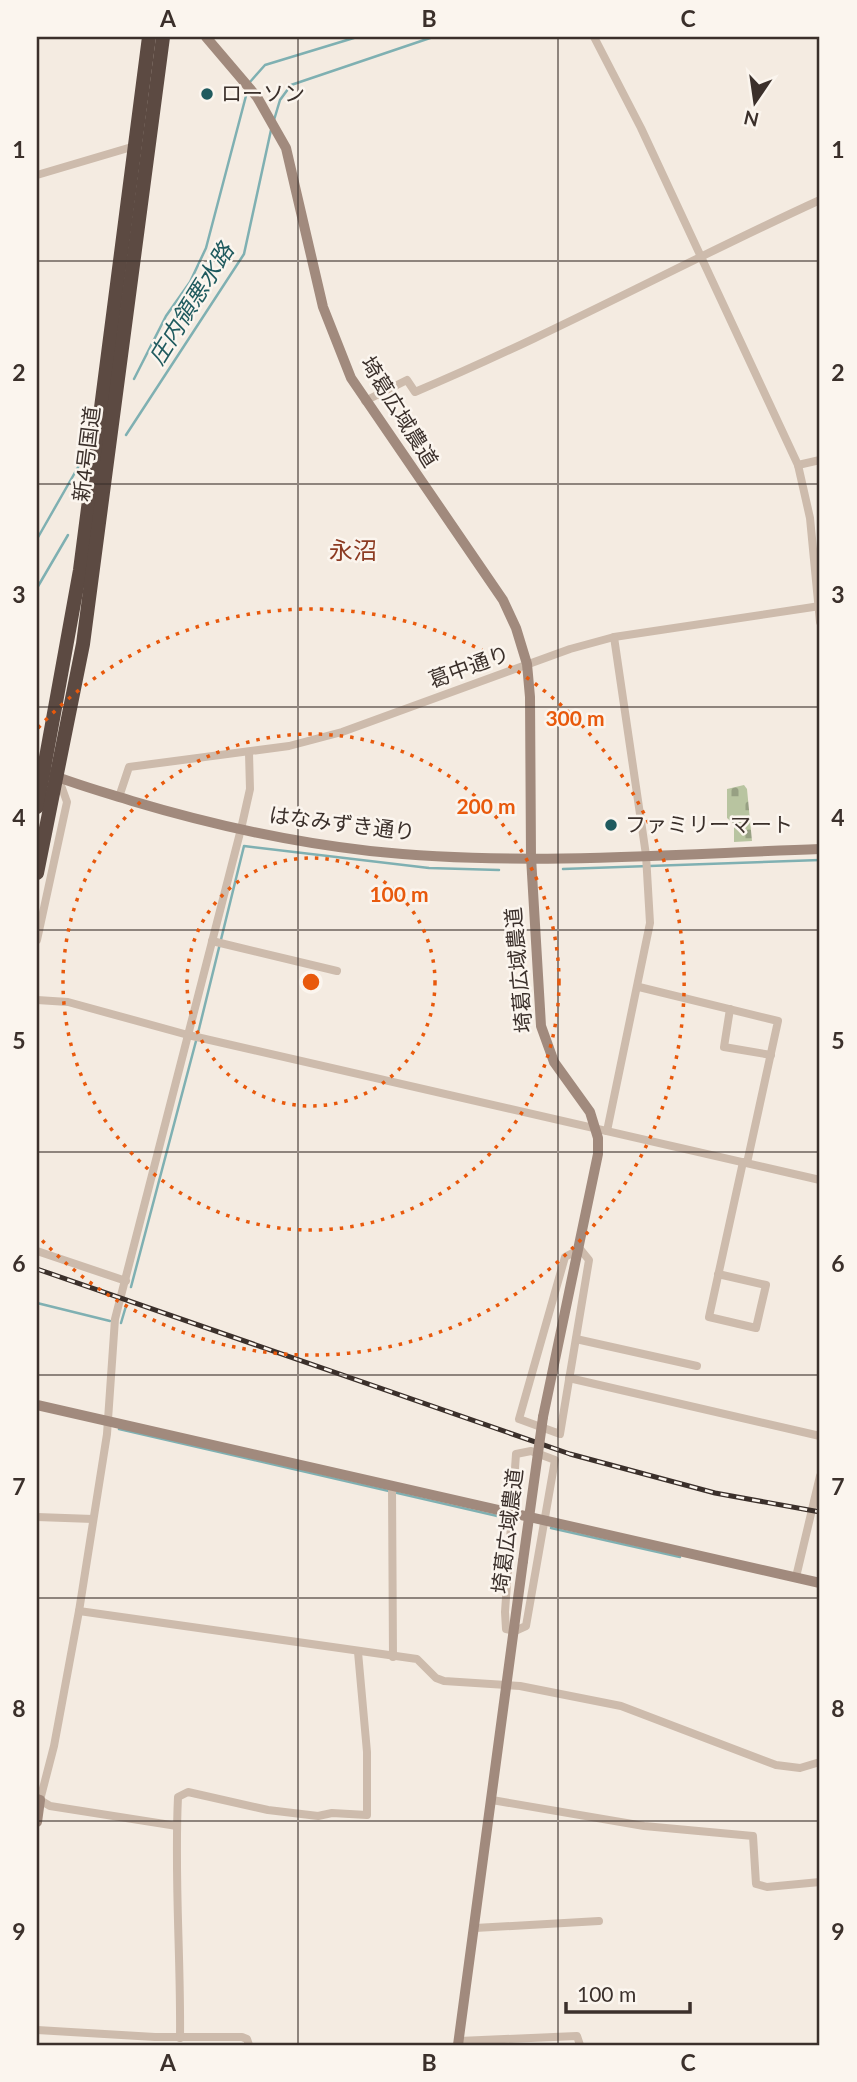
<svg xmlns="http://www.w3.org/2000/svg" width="857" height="2082" font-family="Lato,'Noto Sans JP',sans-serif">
  <defs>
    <pattern id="cemetery-stones" width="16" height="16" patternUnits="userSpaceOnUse" patternTransform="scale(1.75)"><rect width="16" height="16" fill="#b8c4a0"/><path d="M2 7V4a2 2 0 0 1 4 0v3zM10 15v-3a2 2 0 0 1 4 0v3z" fill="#97a083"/></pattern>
  </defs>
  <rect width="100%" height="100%" fill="#f4ebe1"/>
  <path fill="url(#cemetery-stones)" d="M744 785 747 789 752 841 734 842V824L727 818V789Z"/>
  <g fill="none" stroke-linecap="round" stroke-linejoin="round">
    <g stroke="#7fb0b2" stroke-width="2.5">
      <path d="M250 82 265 65 357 37"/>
      <path d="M274 120 280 100 291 85 433 37"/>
      <path d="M134 379 166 316 190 282 206 248 247 92"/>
      <path d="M126 435 244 254 271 130"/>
      <path d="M37 539 81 462"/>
      <path d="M37 588 68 535"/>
      <path d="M563 869 820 860"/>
      <path d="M198 1033 244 846 429 868 499 870"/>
      <path d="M131 1287 196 1041"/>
      <path d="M37 1303 110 1321"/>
      <path d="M121 1323 126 1306"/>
      <path d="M119 1429 506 1518"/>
      <path d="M551 1528 680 1557"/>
    </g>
    <g stroke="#cdbbac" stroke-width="8">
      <path d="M594 37 641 128 798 465 810 518 820 622"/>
      <path d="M37 175 135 146"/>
      <path d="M365 401 407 380 415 392C553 334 684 262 820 200"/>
      <path d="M798 465 820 460"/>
      <path d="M119 797 129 767 289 746 342 732 570 649 614 637 820 606"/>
      <path d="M37 940 67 802 58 777"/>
      <path d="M212 941 337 971"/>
      <path d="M639 987 778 1021 747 1163"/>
      <path d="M37 1000 68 1002 188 1035 820 1180"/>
      <path d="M730 1009 724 1047 771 1055"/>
      <path d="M607 1131 650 923 646 855 614 637"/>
      <path d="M580 1249 589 1260 560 1434 519 1419 565 1257Z"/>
      <path d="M37 1251 126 1281"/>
      <path d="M718 1274 766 1285 756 1328 709 1317 743 1162"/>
      <path d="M576 1339 697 1366"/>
      <path d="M569 1378 820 1436"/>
      <path d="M531 1451 555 1460 526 1626 515 1631 506 1629 505 1612 516 1454Z"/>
      <path d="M392 1486 393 1657"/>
      <path d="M37 1517 93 1519"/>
      <path d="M796 1577 820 1476"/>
      <path d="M79 1611 417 1659 436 1678 444 1681 520 1686 621 1706 776 1765 800 1768 820 1762"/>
      <path d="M492 1800 644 1826 753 1836 756 1884 767 1887 820 1882"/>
      <path d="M177 1826 50 1806 40 1800 54 1746 79 1611 107 1434 115 1319 241 829 250 789 249 753"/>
      <path d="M475 1928 599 1921"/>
      <path d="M37 2030 155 2037H242L247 2039 249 2045"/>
      <path d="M180 2038C181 1957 174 1878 178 1797L188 1792 268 1810 318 1816 332 1813 367 1815V1752L358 1652"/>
      <path d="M459 2041 577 2036 580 2045"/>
    </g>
    <g stroke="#a18a7d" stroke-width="10">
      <path d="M206 37 257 97 286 148 323 307 351 378 503 600 516 628 527 664 530 697 531 857 541 1026 554 1062 590 1112 598 1138V1154L543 1417"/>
      <path d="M37 769C67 782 100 791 132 801 209 824 290 842 370 851 519 867 672 854 820 849"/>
      <path d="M37 1405 820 1583"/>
      <path d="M37 1799 40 1800 37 1822"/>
      <path d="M458 2045 523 1561"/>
    </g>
    <g stroke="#5c4a42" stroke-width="14">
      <path d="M37 807 80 570 149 37"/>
      <path d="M37 873 83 644 163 37"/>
    </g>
    <defs>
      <path id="rail" d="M37 1269 570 1454 715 1493 820 1512"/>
    </defs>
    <use href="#rail" stroke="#3b302b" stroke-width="5"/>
    <use href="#rail" stroke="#fbf5ee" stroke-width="2.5" stroke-dasharray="8" stroke-linecap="butt"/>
    <path stroke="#a18a7d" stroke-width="10" d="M523 1561 543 1417"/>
  </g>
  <path fill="none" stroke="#3b302b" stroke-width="2" stroke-opacity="0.55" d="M298 37V2045M558 37V2045M37 261H820M37 484H820M37 707H820M37 930H820M37 1152H820M37 1375H820M37 1598H820M37 1821H820"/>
  <g fill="none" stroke="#e8590c" stroke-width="3.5" stroke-dasharray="3.5 7">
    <circle cx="311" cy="982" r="124"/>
    <circle cx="311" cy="982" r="248"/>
    <path d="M38 728A373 373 0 1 1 38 1236"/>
  </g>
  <g fill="#1f5a5e" stroke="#fbf5ee" stroke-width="2.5">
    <circle cx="207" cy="94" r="7"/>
    <circle cx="611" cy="825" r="7"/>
  </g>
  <g text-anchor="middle" stroke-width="5" stroke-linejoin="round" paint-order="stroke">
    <g font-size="21" fill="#3b302b" stroke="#fbf5ee" text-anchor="start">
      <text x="221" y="101">ローソン</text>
      <text x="625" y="832">ファミリーマート</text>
    </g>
    <g font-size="21" fill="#3b302b" stroke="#fbf5ee">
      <text transform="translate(399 412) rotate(58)" y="7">埼葛広域農道</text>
      <text transform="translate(87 454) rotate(-83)" y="7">新4号国道</text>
      <text transform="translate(469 667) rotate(-20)" y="7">葛中通り</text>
      <text transform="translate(342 824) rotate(7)" y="7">はなみずき通り</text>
      <text transform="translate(519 970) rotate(-95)" y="7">埼葛広域農道</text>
      <text transform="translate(508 1531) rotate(-83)" y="7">埼葛広域農道</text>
    </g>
    <g font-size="23" font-style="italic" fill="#1f5a5e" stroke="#fbf5ee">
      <text transform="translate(191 304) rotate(-58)" y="8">庄内領悪水路</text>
    </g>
    <g font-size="24" fill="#8c3b22" stroke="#fbf5ee">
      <text x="353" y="559">永沼</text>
    </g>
  </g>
  <circle cx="311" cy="982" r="10" fill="#e8590c" stroke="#fbf5ee" stroke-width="3.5"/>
  <g font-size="21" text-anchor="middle" font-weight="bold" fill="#e8590c" stroke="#fbf5ee" stroke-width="5" stroke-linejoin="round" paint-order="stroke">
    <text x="575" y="726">300 m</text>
    <text x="486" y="814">200 m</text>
    <text x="399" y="902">100 m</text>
  </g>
  <rect width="857" height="2082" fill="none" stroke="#fbf5ee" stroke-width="77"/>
  <g transform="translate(755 102) rotate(193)" stroke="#fbf5ee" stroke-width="5" paint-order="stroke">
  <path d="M0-5L12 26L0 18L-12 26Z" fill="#3b302b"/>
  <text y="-10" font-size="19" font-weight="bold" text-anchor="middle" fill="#3b302b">N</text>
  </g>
  <path d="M566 2002v10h124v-10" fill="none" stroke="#3b302b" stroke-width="3.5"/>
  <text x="577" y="2002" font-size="21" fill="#3b302b" stroke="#fbf5ee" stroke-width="5" paint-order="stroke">100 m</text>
  <rect x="38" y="38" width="780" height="2006" fill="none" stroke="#3b302b" stroke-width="2.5"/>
  <g font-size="23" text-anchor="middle" font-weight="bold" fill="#3b302b">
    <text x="168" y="27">A</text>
    <text x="429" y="27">B</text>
    <text x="688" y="27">C</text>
    <text x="19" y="158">1</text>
    <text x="838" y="158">1</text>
    <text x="19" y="381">2</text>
    <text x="838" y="381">2</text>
    <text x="19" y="603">3</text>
    <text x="838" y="603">3</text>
    <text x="19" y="826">4</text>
    <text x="838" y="826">4</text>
    <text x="19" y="1049">5</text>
    <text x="838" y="1049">5</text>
    <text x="19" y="1272">6</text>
    <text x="838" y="1272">6</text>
    <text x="19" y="1495">7</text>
    <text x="838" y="1495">7</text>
    <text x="19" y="1717">8</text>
    <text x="838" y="1717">8</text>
    <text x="19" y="1940">9</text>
    <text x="838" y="1940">9</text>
    <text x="168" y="2071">A</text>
    <text x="429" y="2071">B</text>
    <text x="688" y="2071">C</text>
  </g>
</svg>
